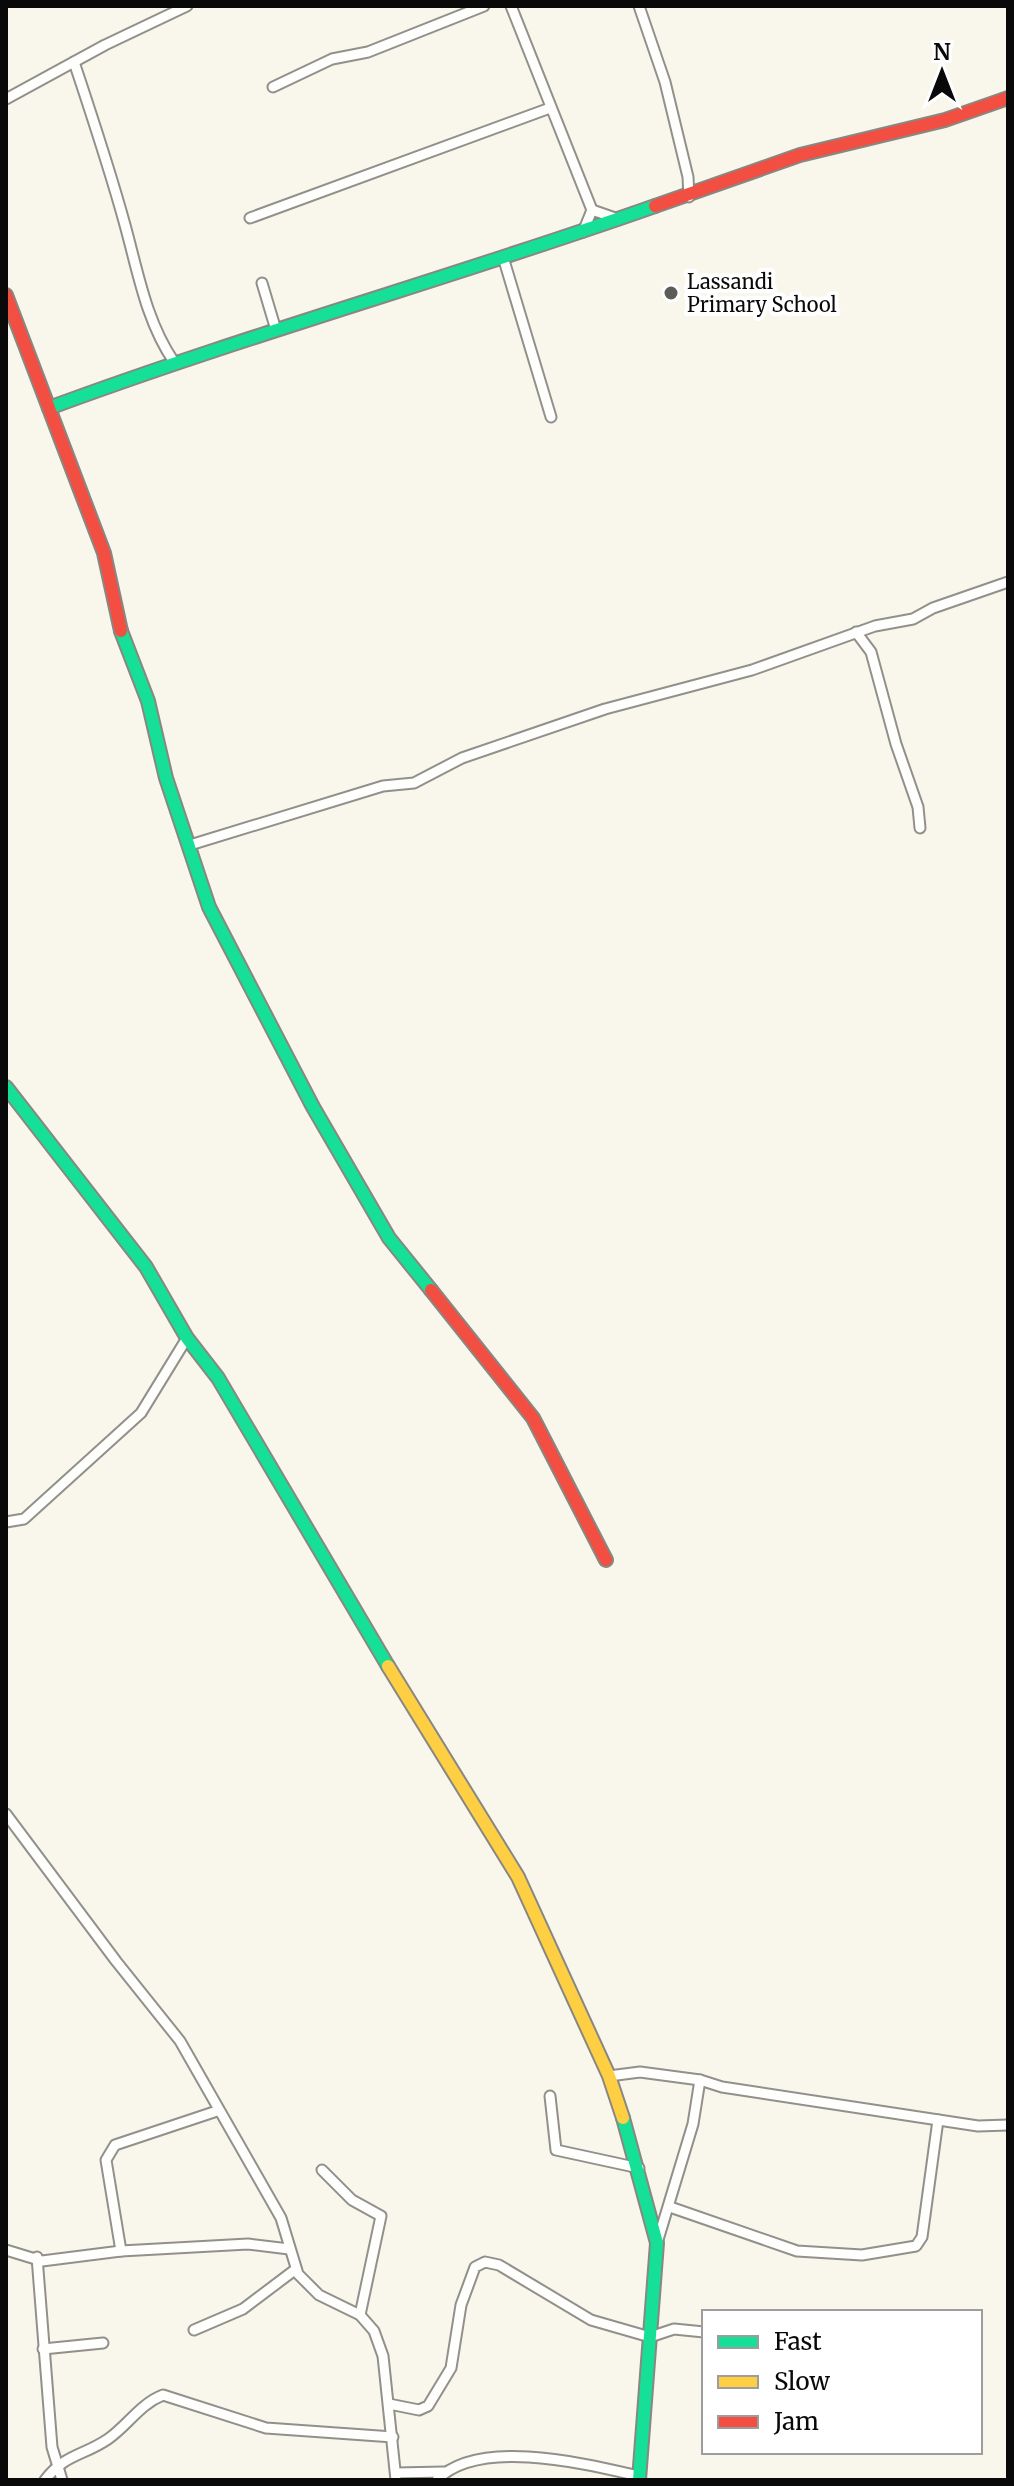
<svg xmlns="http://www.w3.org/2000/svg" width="1014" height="2486" font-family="Merriweather,serif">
  <rect width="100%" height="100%" fill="#f9f7ec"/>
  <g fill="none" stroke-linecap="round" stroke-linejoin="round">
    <defs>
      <g id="street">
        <path d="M511 6 592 210 583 232"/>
        <path d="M639 6 665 82 688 177 689 197"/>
        <path d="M74 62C92 116 110 170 125 225 138 272 146 321 174 362"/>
        <path d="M273 87 332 59 368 52 484 6"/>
        <path d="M6 99 105 45 187 6"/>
        <path d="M592 210 618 219"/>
        <path d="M250 218 550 108"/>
        <path d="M503 257 551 417"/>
        <path d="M262 283 276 330"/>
        <path d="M856 632 871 652 896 744 918 807 920 828"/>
        <path d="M190 845 383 786 414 783 462 758 605 709 752 670 875 626 913 619 933 608 1008 582"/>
        <path d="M6 1522 24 1519 141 1413 187 1338"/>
        <path d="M6 1814 116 1961 180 2041 281 2218 298 2274 319 2295 360 2315 374 2331 383 2356 396 2480"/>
        <path d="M609 2076 640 2072 700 2080"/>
        <path d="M550 2096 556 2150 639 2168"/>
        <path d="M322 2170 352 2200 381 2216 360 2315"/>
        <path d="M670 2207 797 2251 862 2255 916 2246 922 2237 938 2120"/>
        <path d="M657 2243 693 2124 700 2080 722 2087 978 2126 1008 2125"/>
        <path d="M6 2250 42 2261 121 2251 248 2244 289 2249"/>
        <path d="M121 2251 106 2160 115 2145 217 2111"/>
        <path d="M37 2257 52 2447 62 2480"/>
        <path d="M194 2330 243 2309 296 2269"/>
        <path d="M43 2349 103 2343"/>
        <path d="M389 2404 419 2410 428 2406 451 2368 461 2305 475 2267 485 2262 499 2265 591 2320 650 2337 674 2329 704 2332"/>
        <path d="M396 2473 444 2472"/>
        <path d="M45 2480C65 2454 83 2456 108 2439 128 2425 140 2404 163 2395L266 2428 393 2437"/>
        <path d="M437 2480C479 2437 586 2464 639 2476"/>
      </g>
      <g id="fast">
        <path d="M49 408C249 334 454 277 655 206"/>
        <path d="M121 631 148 701 166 778 209 907 313 1107 389 1238 431 1290"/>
        <path d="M6 1087 146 1267 187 1338 218 1378 388 1666"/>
        <path d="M623 2118 657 2243 639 2480"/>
      </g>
      <path id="slow" d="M388 1666 518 1877 609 2076 623 2118"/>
      <g id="jam">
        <path d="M655 206 800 155 945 120 1008 98"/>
        <path d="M6 295 104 553 121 631"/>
        <path d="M431 1290 533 1418 606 1560"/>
      </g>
    </defs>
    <use href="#street" stroke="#91908b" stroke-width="13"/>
    <use href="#fast" stroke="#888782" stroke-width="16"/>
    <use href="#slow" stroke="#888782" stroke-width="16"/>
    <use href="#jam" stroke="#888782" stroke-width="16"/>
    <use href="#street" stroke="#fefefc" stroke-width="9"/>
    <use href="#fast" stroke="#16e098" stroke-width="12"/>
    <use href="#slow" stroke="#ffcf43" stroke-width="12"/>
    <use href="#jam" stroke="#f24e42" stroke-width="12"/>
  </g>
  <circle fill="#5d5c58" stroke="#fff" stroke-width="3" cx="671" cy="293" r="8"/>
  <g text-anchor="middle" stroke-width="8" stroke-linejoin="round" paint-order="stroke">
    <g font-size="20" fill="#090909" stroke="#fff" text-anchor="start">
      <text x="687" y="289">Lassandi<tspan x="687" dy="23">Primary School</tspan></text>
    </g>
  </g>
  <rect width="1014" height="2486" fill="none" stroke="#090909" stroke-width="16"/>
  <rect x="702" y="2310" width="280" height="144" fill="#ffffff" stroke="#9d9d9d" stroke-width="2"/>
  <rect x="718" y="2336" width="40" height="12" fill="#16e098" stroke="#9d9d9d" stroke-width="2"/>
  <text x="774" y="2350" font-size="24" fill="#090909">Fast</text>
  <rect x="718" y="2376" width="40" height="12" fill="#ffcf43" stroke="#9d9d9d" stroke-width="2"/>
  <text x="774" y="2390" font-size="24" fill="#090909">Slow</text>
  <rect x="718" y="2416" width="40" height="12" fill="#f24e42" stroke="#9d9d9d" stroke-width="2"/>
  <text x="774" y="2430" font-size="24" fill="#090909">Jam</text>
  <g transform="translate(942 72)" stroke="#ffffff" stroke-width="6" paint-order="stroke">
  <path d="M0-6L14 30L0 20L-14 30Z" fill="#090909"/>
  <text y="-12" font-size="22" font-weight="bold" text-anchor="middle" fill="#090909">N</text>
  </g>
</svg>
